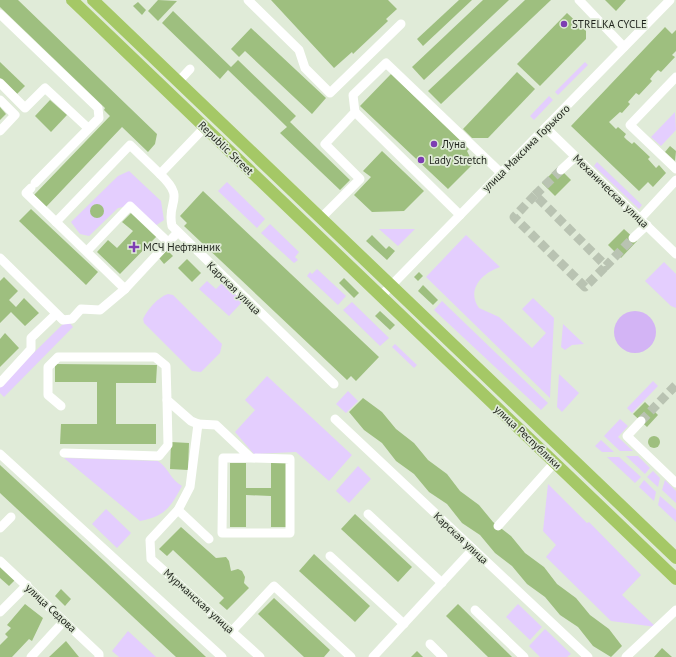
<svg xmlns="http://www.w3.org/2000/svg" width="676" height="657" font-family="'PT Sans',sans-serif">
  <rect width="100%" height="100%" fill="#e0ebd8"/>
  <g fill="#e4cefe">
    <path d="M585 62 588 65 558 95 555 92Z"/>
    <path d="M549 96 553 100 534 120 530 116Z"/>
    <path d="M675 112 676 130 661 146 651 137Z"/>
    <path d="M597 162 642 205 639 209 594 166Z"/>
    <path d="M129 171 161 201 164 220 155 226 133 205 118 208 89 236 80 234 71 222 118 176Z"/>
    <path d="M227 182 265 219 257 228 218 191Z"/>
    <path d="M270 224 299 252 295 257 298 260 294 263 261 233Z"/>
    <path d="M379 229H415L398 246Z"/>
    <path d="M466 235 500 267C482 273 466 290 479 308L499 317 532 348 546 333 522 309 533 298 554 318 550 398 426 277Z"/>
    <path d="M664 262 676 274V308L671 306 645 281Z"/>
    <path d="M317 269 346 296 338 305 307 276 310 272 312 274Z"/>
    <path d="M207 281 216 289 224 281 244 300 229 316 199 289Z"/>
    <path d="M168 294 173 295 222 344 220 353 201 372 192 371 144 323 143 319C147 310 158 297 168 294Z"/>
    <path d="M442 301 548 403 541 410 434 310Z"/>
    <path d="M352 302 389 338 380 346 343 310Z"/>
    <path d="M69 322 73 327 4 397 0 393V386L62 325Z"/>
    <path d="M563 324 584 344 572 345 565 350 561 347Z"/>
    <path d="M395 344 417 365 414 368 392 347Z"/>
    <path d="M559 374 579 393 562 412 557 407Z"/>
    <path d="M267 376 352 455 329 481 296 452 254 454 235 432 255 410 245 400Z"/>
    <path d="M653 381 658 386 632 413 627 408Z"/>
    <path d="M348 391 358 401 346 413 336 404Z"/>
    <path d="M620 419 628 426 618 437 633 451H620L604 436Z"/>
    <path d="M601 440 614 452H602L595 446Z"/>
    <path d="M626 456H638L650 468 645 474Z"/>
    <path d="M607 457H619L641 477 635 483Z"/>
    <path d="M64 458 158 461C170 470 170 479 182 486 170 508 165 516 140 521Z"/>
    <path d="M358 466 371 479 349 503 336 491Z"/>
    <path d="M653 471 660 478 658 487 647 477Z"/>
    <path d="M644 480 656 492 654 501 639 487Z"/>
    <path d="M665 480 676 491V503L662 490Z"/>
    <path d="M548 484 587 523 589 522 641 575 622 595 656 627 611 621 546 557 556 545 543 531Z"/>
    <path d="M660 496 676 510V522L658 505Z"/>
    <path d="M106 509 131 533 117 548 92 524Z"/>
    <path d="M518 604 542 627 530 640 506 617Z"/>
    <path d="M545 629 571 654 567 657H540L529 646Z"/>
    <path d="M128 631 156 657H119L112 651Z"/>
  </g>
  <circle fill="#d3b4f5" cx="635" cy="332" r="21"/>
  <g fill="#9ebf7f">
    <path d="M0 0H18L157 134 155 144 148 152 122 127 46 207 34 195 110 116 104 110 105 108 0 7Z"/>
    <path d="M158 0 177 1 158 21 148 11Z"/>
    <path d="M271 0H388L397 9 386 19 388 21 353 54 352 52 334 68Z"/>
    <path d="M459 0H472L423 46 417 39Z"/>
    <path d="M483 0H509L424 80 412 67Z"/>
    <path d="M525 0H551L441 104 428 91Z"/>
    <path d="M605 0H626L616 11Z"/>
    <path d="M138 2 146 10 142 15 133 6Z"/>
    <path d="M173 11 231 67 238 60 296 116 290 122 350 180 340 190 280 133 287 127 228 70 220 79 162 23Z"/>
    <path d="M567 13 586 31V39L540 86 517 64Z"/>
    <path d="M665 27 672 34 676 30V51L672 55 675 57 661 72 658 70 654 74 650 79 652 81 639 95 636 93 628 102 630 104 622 113 620 112 609 122 616 129 618 127 626 134 624 137 627 140 632 144 634 142 650 157 648 159 656 168 659 165 666 173 653 187 648 182 639 191 571 126Z"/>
    <path d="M251 28 326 98 312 114 245 51 239 57 231 49Z"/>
    <path d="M0 62 25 86 17 94 0 78Z"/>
    <path d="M517 72 535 89 488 138H472L463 129Z"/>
    <path d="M391 74 469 149 467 151 470 157 469 162 472 165 448 189 360 106Z"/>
    <path d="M50 100 67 115 51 132 35 116Z"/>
    <path d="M0 107 6 114 0 120Z"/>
    <path d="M670 146 676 151 675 161 665 152Z"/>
    <path d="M382 151 424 191 404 211 372 212 354 195 371 177 363 171Z"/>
    <path d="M558 167 571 180 555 196 542 183Z"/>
    <path d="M203 191 379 357 356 381 351 376 347 380 184 226 187 223 180 216Z"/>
    <circle cx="97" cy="211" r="7"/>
    <path d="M31 209 98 272 86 285 19 221Z"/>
    <path d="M132 212 157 236 120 274 97 252 108 240 117 248 133 231 122 222Z"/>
    <path d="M624 229 637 241 621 258 608 245Z"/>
    <path d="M372 235 386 249 389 246 395 251 387 260 366 241Z"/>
    <path d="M167 250 173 256 164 264 159 258Z"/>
    <path d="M187 259 201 273 192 282 178 268Z"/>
    <path d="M419 272 423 276 418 281 414 277Z"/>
    <path d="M4 277 18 291 9 300 16 307 24 298 39 313 25 326 11 312 0 323V281Z"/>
    <path d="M344 278 359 293 354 298 339 283Z"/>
    <path d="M423 285 438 300 433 305 418 291Z"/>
    <path d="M380 311 395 325 390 330 375 316Z"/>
    <path d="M5 333 19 348 0 367V339Z"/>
    <path d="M55 364 157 365 156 383H116V424H156V444H60L61 424H97V382H55Z"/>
    <path d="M363 398 382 412 396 429 414 443 428 460 447 474 460 491 479 505 493 522 511 536 525 553 544 567 557 584 576 598 590 615 609 629 622 646 611 657 593 646 578 627 560 615 545 597 527 584 512 566 495 553 480 535 462 523 447 504 429 492 414 474 396 461 382 443 364 430 349 412Z"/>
    <path d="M645 402 658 415 647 427 633 414Z"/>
    <circle cx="654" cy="442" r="6"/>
    <path d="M171 442 189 443 188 470 170 469Z"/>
    <path d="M230 463H246V488H271V463H288L287 527H271V496L246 495V527H230Z"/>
    <path d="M0 465 104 561 206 657H176L0 493Z"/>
    <path d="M355 514 412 567 398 582 341 529Z"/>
    <path d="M181 527 216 558 226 557 229 561 231 571 238 569 242 571 245 577 244 583 249 588 227 610 219 603 224 598 173 550 167 556 159 549Z"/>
    <path d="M314 554 370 606 355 622 299 571Z"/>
    <path d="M0 566 15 580 9 586 0 578Z"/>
    <path d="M61 589 71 599 65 606 55 596Z"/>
    <path d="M274 598 330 650 324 657H304L258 614Z"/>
    <path d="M25 604 43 618 32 641 29 639 12 657H0V645L8 637 5 634 11 628 7 625Z"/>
    <path d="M458 604 512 657H488L446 616Z"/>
    <path d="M66 641 79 657H49Z"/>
    <path d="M662 648 672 657H654Z"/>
    <path d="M417 651 423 657H411Z"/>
  </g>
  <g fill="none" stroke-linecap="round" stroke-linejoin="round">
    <g stroke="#b9c3b2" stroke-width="9" stroke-dasharray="9 4.5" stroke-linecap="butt">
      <path d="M561 170 535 195 606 266 633 238"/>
      <path d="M535 195 514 217 585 287 606 266"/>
      <path d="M641 421 676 385"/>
    </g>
    <g stroke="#fff" stroke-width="9">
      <path d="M248 0 299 50 305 68 330 93 401 24"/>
      <path d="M579 0 624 47"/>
      <path d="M0 14 98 108 99 118 35 183"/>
      <path d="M676 77 630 125 676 169"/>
      <path d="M178 82 190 69"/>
      <path d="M0 83 25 108 45 88 88 128"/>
      <path d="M0 100 15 115 0 131"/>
      <path d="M355 112 460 215"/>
      <path d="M205 127 160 174C187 200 166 200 172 226L334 384"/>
      <path d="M546 128 676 254"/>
      <path d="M561 170 575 157"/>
      <path d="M31 188 26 193 56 222 130 145 160 174"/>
      <path d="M321 218 360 179 325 144 355 112 353 95 386 63 501 173"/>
      <path d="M640 219 676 180"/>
      <path d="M56 222 125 289 177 233"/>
      <path d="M633 238 647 225"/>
      <path d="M87 251 130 206 169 243"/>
      <path d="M0 258 63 320 72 319 81 309 100 310 125 289"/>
      <path d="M381 296 670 0"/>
      <path d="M0 383 31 349V338L56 314"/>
      <path d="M61 406 48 395V367L58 357H155L166 366 167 400 191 421 198 424 190 487 178 510 150 540 151 559 260 657"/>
      <path d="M335 419 588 657"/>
      <path d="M641 421 627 436 676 483"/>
      <path d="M198 424 216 425 251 458 290 459V533H222L223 458H251"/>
      <path d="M64 453 159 456 168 445 167 400"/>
      <path d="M0 454 222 657"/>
      <path d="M178 510 209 539"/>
      <path d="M368 514 442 583"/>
      <path d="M498 526 555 462"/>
      <path d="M0 528 11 517"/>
      <path d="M330 556 404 624"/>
      <path d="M0 561 99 654V657"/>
      <path d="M475 610 524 657"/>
      <path d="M0 612 27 585"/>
      <path d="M232 631 274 586 351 657"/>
      <path d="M430 644 443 657"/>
      <path d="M31 657 64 621"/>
      <path d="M373 657 473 549"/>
      <path d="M626 657 676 610"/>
    </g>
    <g stroke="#a5c866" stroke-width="12">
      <path d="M72 0 676 579"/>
      <path d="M93 0 676 558"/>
    </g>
  </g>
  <g fill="#7d3db2" stroke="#e0ebd8" stroke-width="1.5">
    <circle cx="564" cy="24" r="4"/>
    <circle cx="434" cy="144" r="4"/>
    <circle cx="421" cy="160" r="4"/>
    <path d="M132 241h4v4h4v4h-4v4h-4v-4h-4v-4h4z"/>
  </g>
  <g text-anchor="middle" stroke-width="3.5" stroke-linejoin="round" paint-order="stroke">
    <g font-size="11" fill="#1f231c" stroke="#e0ebd8" text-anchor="start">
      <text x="572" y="28">STRELKA CYCLE</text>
      <text x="442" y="148">Луна</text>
      <text x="429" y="164">Lady Stretch</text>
      <text x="143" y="251">МСЧ Нефтянник</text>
    </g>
    <g font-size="11" fill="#1f231c" stroke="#e0ebd8">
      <text transform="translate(226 148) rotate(44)" y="4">Republic Street</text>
      <text transform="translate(526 148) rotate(-45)" y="4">улица Максима Горького</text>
      <text transform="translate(611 191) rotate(44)" y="4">Механическая улица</text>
      <text transform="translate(234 288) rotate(44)" y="4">Карская улица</text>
      <text transform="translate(528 437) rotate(43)" y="4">улица Республики</text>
      <text transform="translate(461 538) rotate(43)" y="4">Карская улица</text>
      <text transform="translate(199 601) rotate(42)" y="4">Мурманская улица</text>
      <text transform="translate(51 608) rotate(43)" y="4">улица Седова</text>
    </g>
  </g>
</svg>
